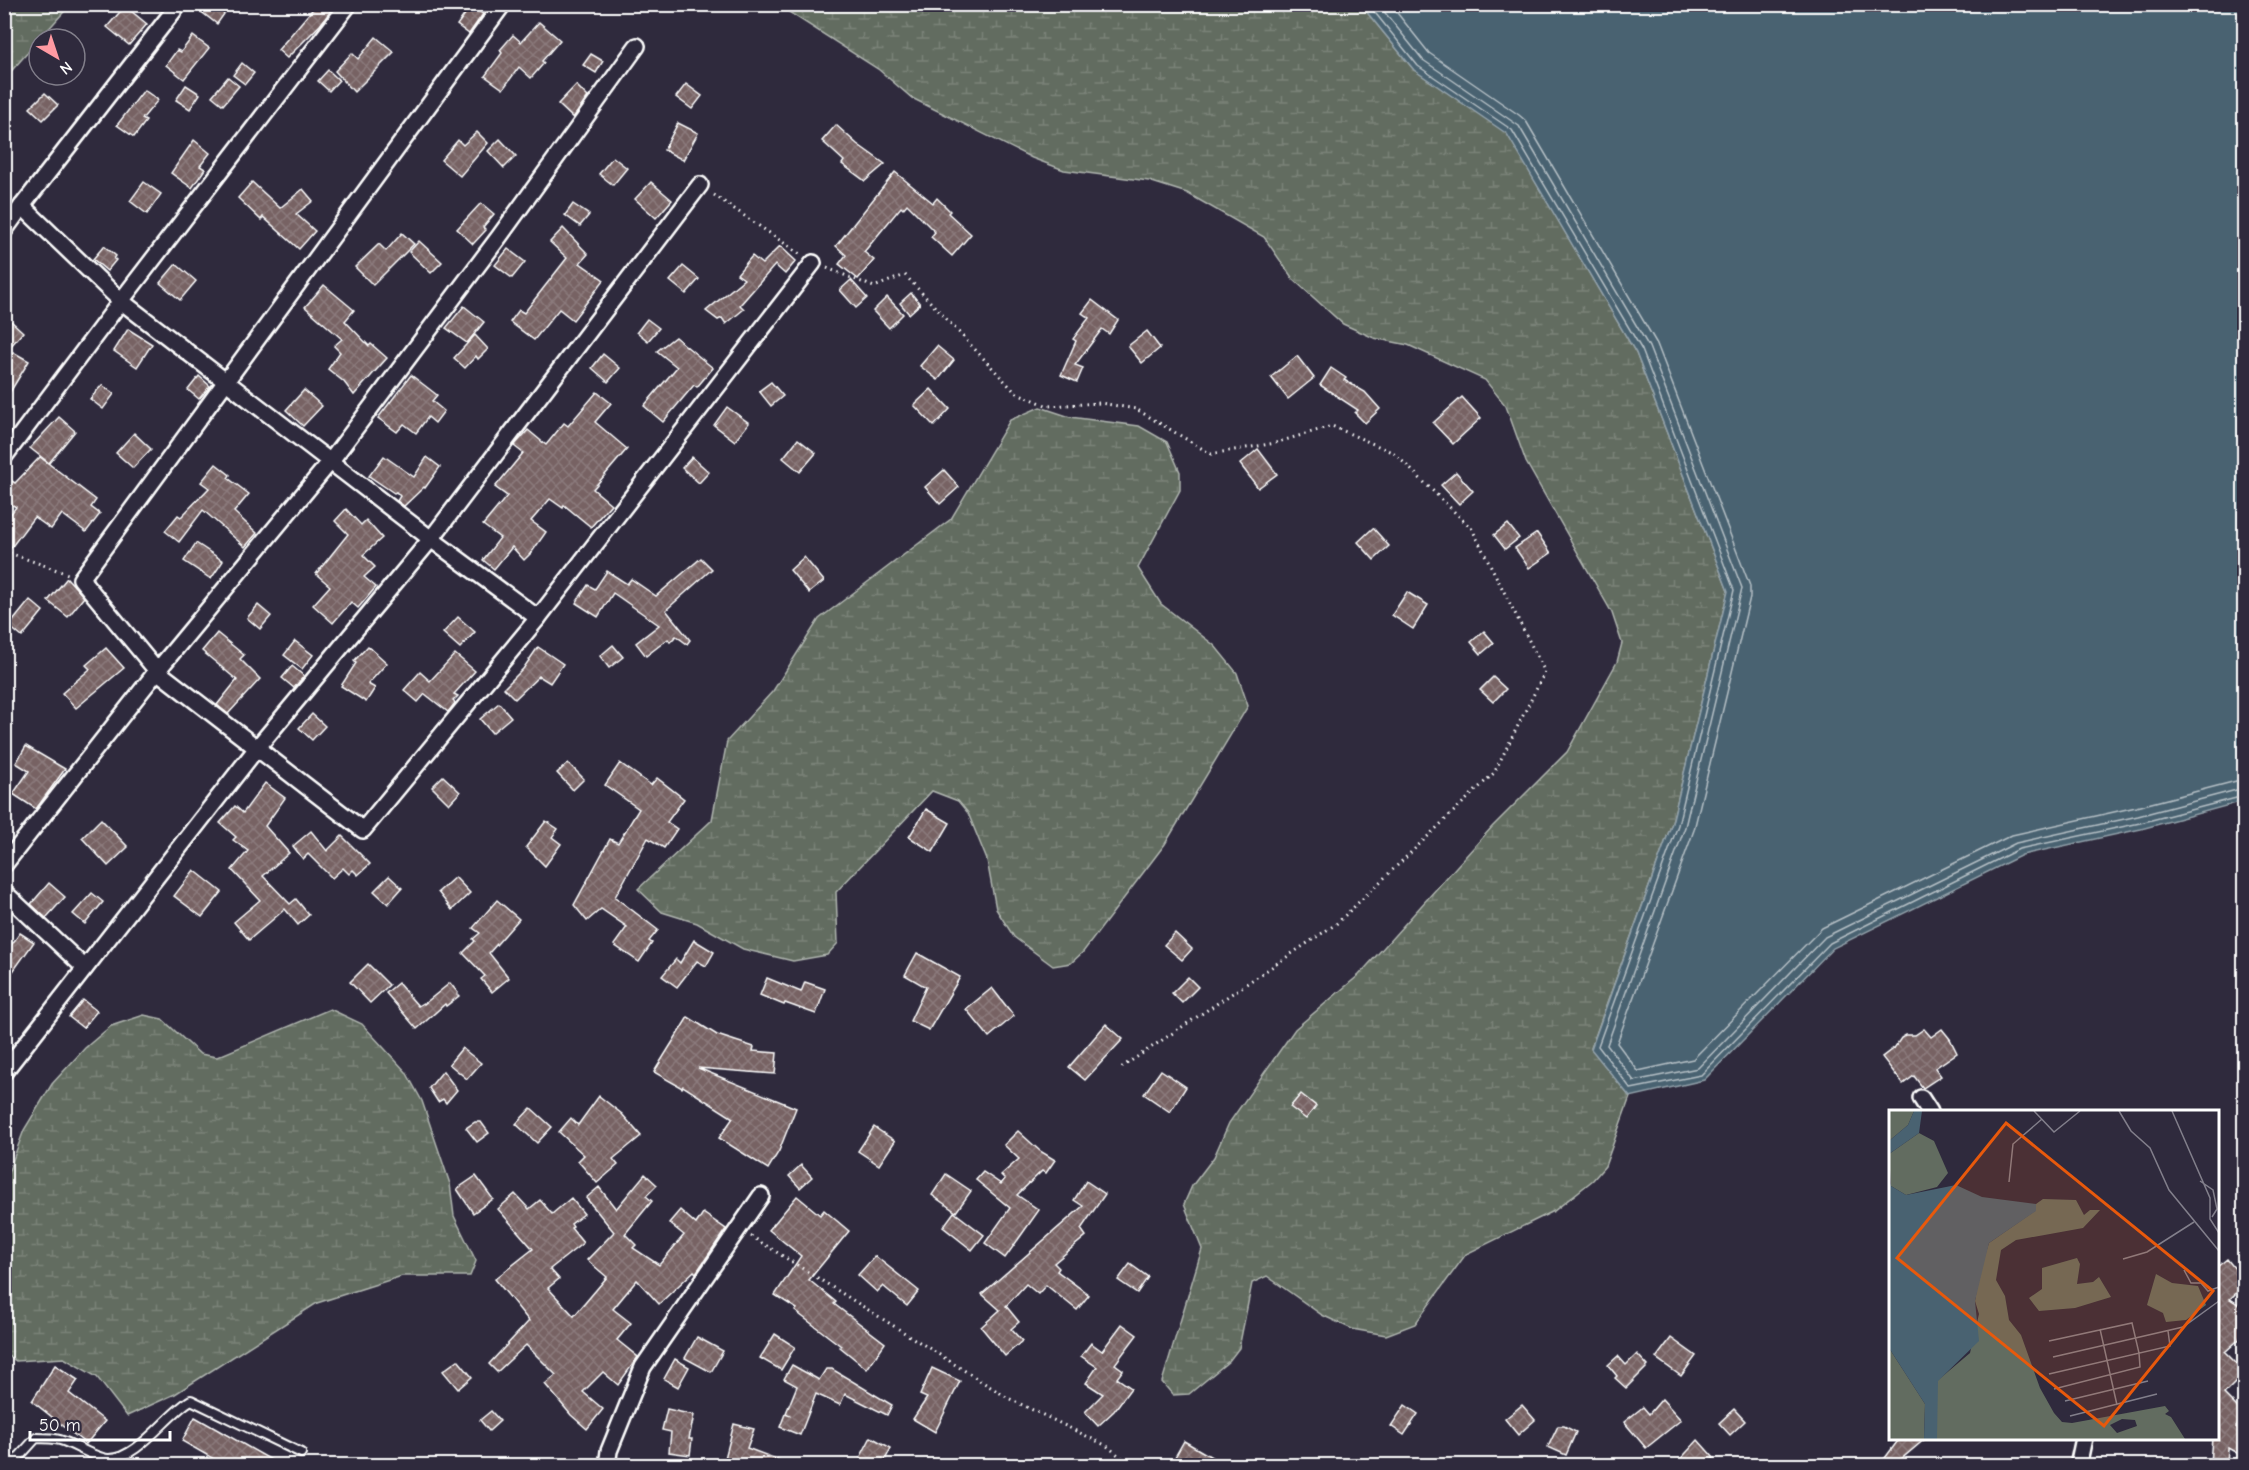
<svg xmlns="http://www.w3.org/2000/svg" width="2249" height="1470" font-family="'Comic Neue',sans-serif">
  <defs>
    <pattern id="wetland-marsh" width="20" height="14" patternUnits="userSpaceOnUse" patternTransform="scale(1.5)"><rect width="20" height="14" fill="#626c60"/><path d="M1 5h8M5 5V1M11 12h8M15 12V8" fill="none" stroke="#7a8278"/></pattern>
    <pattern id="building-cross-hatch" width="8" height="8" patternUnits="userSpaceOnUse" patternTransform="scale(1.5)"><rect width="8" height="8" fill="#776264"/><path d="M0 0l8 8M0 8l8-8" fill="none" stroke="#8b7a7b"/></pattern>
  </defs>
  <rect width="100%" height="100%" fill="#2f2a3d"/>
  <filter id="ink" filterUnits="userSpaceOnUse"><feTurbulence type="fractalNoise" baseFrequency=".0167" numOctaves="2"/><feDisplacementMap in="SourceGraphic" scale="12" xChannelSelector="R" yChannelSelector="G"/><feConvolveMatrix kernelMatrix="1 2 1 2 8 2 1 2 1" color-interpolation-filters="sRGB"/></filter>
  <g filter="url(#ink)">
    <g fill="url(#wetland-marsh)" stroke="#b0b6b0" stroke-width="1.5">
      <path d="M5 4 70 5 5 78 4 5Z"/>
      <path d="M778 5H1361L1414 70 1507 133 1636 353 1728 591 1672 823 1591 1048 1630 1097 1605 1166 1593 1180 1554 1211 1466 1254 1415 1324 1386 1335 1352 1329 1322 1315 1267 1276 1252 1283 1239 1348 1229 1361 1189 1394 1173 1395 1162 1382 1202 1249 1184 1204 1192 1186 1214 1157 1229 1123 1295 1029 1359 975 1492 827 1567 752 1617 662 1622 643 1612 613 1526 462 1506 406 1485 380 1408 345 1374 338 1343 324 1293 279 1264 237 1187 193 1149 181 1064 170 1032 158 912 98 878 69Z"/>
      <path d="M1040 407 1070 417 1139 426 1167 442 1180 472V490L1138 568 1161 604 1215 646 1237 673 1248 706 1165 844 1083 952 1071 963 1053 966 1014 937 996 909 987 860 968 813 958 801 932 791 836 892 838 943 827 955 793 961 743 949 697 923 662 912 638 889 712 820 727 741 773 691 819 619 951 519 1010 420Z"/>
      <path d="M330 1009 362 1024 406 1072 422 1101 450 1184 454 1216 476 1261 470 1276H402L317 1303 175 1394 127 1416 97 1377 64 1358 16 1361 5 1354V1181L24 1130 52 1084 85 1048 111 1026 144 1015 162 1019 200 1054 217 1057Z"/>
    </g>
    <path fill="#496271" stroke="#92a1aa" stroke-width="1.5" d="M1361 5H2244V801L2141 829 2022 855 1833 948 1704 1080 1630 1097 1591 1049 1672 823 1728 591 1636 353 1507 134 1414 70Z"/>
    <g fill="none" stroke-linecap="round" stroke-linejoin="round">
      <g stroke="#b6c0c6" stroke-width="1.5">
        <path d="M1368 4 1418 66 1512 130 1642 350 1734 590 1678 825 1598 1046 1631 1089 1701 1075 1830 943 2019 849 2140 823 2244 796"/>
        <path d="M1378 4 1423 60 1519 126 1649 347 1742 588 1685 827 1607 1045 1634 1081 1698 1068 1825 937 2016 843 2138 816 2244 788"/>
        <path d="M1390 4 1429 53 1519 115 1526 121 1657 344 1750 586V597L1694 830 1617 1043 1638 1071 1693 1059 1822 928 2012 835 2136 807 2244 779"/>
      </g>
    </g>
    <g fill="url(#building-cross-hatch)" stroke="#fff" stroke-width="1.5">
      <path d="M191 4H231L217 24Z"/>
      <path d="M317 4H336L320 25 287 58 278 50Z"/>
      <path d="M125 6 147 24 129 45 107 27Z"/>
      <path d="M471 6 483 14 469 34 457 25Z"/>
      <path d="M539 22 560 40 542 61 544 63 531 78 519 67 503 89 485 76 502 53 500 50 513 35 521 42Z"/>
      <path d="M193 36 209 48 184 79 166 65 177 50 181 52Z"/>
      <path d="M376 37 394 52 354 92 335 71 352 53 358 59Z"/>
      <path d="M591 54 603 61 596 73 583 65Z"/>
      <path d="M242 63 254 73 245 84 233 75Z"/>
      <path d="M328 70 339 80 329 91 318 81Z"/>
      <path d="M228 77 239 86 223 105 212 96Z"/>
      <path d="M686 84 702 96 692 109 676 97Z"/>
      <path d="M186 85 200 94 190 109 176 100Z"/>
      <path d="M576 85 588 97 573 118 558 104Z"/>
      <path d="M144 90 158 100 142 119 146 121 134 137 117 125Z"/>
      <path d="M45 93 58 105 43 120 30 108Z"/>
      <path d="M678 123 698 133 683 160 664 150Z"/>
      <path d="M836 125 857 144 885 164 865 181 842 164 844 161 822 141Z"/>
      <path d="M477 132 488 143 460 176 441 160 458 140 463 145Z"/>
      <path d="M500 139 516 156 504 168 488 151Z"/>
      <path d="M194 140 210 153 200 166 205 169 192 188 171 173Z"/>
      <path d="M613 157 627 168 613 185 599 174Z"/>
      <path d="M895 172 933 203 937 198 950 211 948 213 971 234 952 256 931 237 935 232 907 204 903 209 901 207 864 252 874 260 858 279 839 264 846 255 836 246Z"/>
      <path d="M144 182 161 194 147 214 130 201Z"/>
      <path d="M252 182 280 208 303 189 313 201 296 214 315 231 299 249 263 217 261 220 238 198Z"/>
      <path d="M651 182 672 200 656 218 635 199Z"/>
      <path d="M481 203 494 214 483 227 486 230 473 244 457 229Z"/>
      <path d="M573 204 589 215 580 226 565 215Z"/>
      <path d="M563 228 588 254 580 263 604 280 573 320 559 309 534 340 510 322 519 310 524 313 567 258 550 242Z"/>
      <path d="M402 233 414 244 373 285 355 267 379 244 386 251Z"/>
      <path d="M419 241 442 262 431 273 409 252Z"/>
      <path d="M104 246 116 256 114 259 116 260 107 271 93 259Z"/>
      <path d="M780 246 796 261 785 274 775 265 740 305 744 309 726 324 722 318 718 320 706 311 744 279 737 274 752 256 762 264Z"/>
      <path d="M508 249 525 262 512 278 495 265Z"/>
      <path d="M176 264 196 281 180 300 160 283Z"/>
      <path d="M683 266 699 279 686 294 670 281Z"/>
      <path d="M851 280 867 298 856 308 840 290Z"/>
      <path d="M324 285 354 310 345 321 369 346 371 344 387 358 354 395 344 382 328 369 340 352 334 346 342 339 305 307Z"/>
      <path d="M911 293 920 304 909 314 900 303Z"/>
      <path d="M887 297 903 314 889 328 873 311Z"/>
      <path d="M1092 300 1118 320 1109 334 1102 329 1075 365 1083 368 1077 382 1061 375 1076 341 1073 339 1089 318 1082 313Z"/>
      <path d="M464 306 484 322 467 343 446 328Z"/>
      <path d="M647 319 659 328 648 341 637 332Z"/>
      <path d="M11 321 23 332 4 354V329Z"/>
      <path d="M128 329 152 344 137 367 114 351Z"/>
      <path d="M1147 331 1160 348 1142 363 1128 346Z"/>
      <path d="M475 335 488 349 478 359 476 356 465 368 454 358Z"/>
      <path d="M675 337 713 368 697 387 694 385 663 422 644 406 677 367 657 351Z"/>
      <path d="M937 346 954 360 938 380 920 366Z"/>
      <path d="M13 352 29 361 4 402V367Z"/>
      <path d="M603 354 620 368 608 382 592 368Z"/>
      <path d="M1297 356 1314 378 1288 399 1271 377Z"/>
      <path d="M1331 368 1346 378 1344 380 1365 392 1380 409 1365 423 1355 413 1358 410 1320 385Z"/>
      <path d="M411 375 437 395 432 401 444 411 435 423 428 417 416 433 404 424 397 432 378 418Z"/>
      <path d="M199 376 210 386 199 399 188 390Z"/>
      <path d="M771 382 783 396 771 406 759 391Z"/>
      <path d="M102 385 114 394 103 409 90 399Z"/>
      <path d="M931 389 950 409 934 426 914 405Z"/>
      <path d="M304 390 322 406 303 426 286 410Z"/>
      <path d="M597 392 611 403 595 422 627 449 593 489 611 504 591 527 564 505 563 508 550 499 531 521 546 532 532 552 524 560 512 547 494 569 483 560 500 538 483 525 507 496 495 487 523 453 514 446 528 430 546 445 564 423 568 426Z"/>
      <path d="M1462 397 1481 418 1453 444 1433 423Z"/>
      <path d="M727 407 749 423 735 441 714 425Z"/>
      <path d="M59 417 75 431 49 463 30 448Z"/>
      <path d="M134 433 151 449 133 468 116 453Z"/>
      <path d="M798 439 816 453 800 472 783 458Z"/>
      <path d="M1258 449 1277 474 1258 488 1240 464Z"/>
      <path d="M384 456 414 477 427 457 440 467 425 488 424 487 404 506 397 501 400 496 396 492 394 493 369 476Z"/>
      <path d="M40 457 96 500 91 507 100 514 86 532 62 514 51 529 34 517 4 557V523L16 507 4 500V476L15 483Z"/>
      <path d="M692 457 709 472 699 483 682 468Z"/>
      <path d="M216 464 230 475 228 478 249 494 234 512 257 533 245 547 203 510 179 542 165 531 178 515 181 517 209 488 201 482Z"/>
      <path d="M944 470 959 487 940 504 925 487Z"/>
      <path d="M1456 472 1473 491 1459 504 1441 485Z"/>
      <path d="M346 509 361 525 366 520 382 538 363 555 375 567 364 577 376 587 358 608 351 602 333 623 313 605 330 586 316 574 348 534 335 521Z"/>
      <path d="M1508 524 1519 538 1505 549 1494 535Z"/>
      <path d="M1373 528 1389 546 1374 560 1358 542Z"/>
      <path d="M1537 533 1551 553 1529 568 1515 548Z"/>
      <path d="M196 543 223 561 211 579 184 561Z"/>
      <path d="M804 557 824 581 809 593 790 570Z"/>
      <path d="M701 558 712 569 666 610 690 640 687 644 676 636 670 642 668 639 646 656 636 643 659 625 613 593 598 617 576 603 588 585 595 589 607 571 627 584 631 579 656 596Z"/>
      <path d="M67 578 84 597 68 617 48 601Z"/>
      <path d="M1407 592 1428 605 1413 629 1392 615Z"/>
      <path d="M30 600 43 611 22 637 9 626Z"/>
      <path d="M258 605 271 616 260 629 247 618Z"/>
      <path d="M458 617 475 632 460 648 443 633Z"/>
      <path d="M1484 631 1494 643 1481 654 1471 642Z"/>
      <path d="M217 633 244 655 240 659 260 679 228 714 217 705 237 680 202 651Z"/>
      <path d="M295 641 313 655 302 669 284 655Z"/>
      <path d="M613 645 623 657 609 668 600 656Z"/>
      <path d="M368 646 387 663 368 684 375 688 366 702 341 686 356 663 354 661Z"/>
      <path d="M538 647 563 664 550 683 539 676 515 699 504 688 523 669Z"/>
      <path d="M106 648 124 668 76 708 62 693 90 669 86 665Z"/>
      <path d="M455 654 475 671 454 694 458 696 453 701 455 703 448 712 425 694 418 702 404 690 420 672 430 681Z"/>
      <path d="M292 666 304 676 294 688 282 678Z"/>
      <path d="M1493 677 1506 689 1493 702 1480 690Z"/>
      <path d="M499 703 511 717 492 733 480 719Z"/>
      <path d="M312 714 325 726 312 740 299 728Z"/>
      <path d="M26 746 65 769 36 809 13 794 29 771 16 763Z"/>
      <path d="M568 763 584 779 573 790 557 773Z"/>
      <path d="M620 763 651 785 657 778 684 799 667 822 677 829 664 848 648 838 615 897 658 930 649 941 652 943 639 962 614 945 627 927 601 909 587 921 574 905 610 839 618 843 639 809 605 785Z"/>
      <path d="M443 776 460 792 449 804 432 787Z"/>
      <path d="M265 783 285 798 265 826 289 853 263 876 290 904 296 899 309 915 298 925 285 909 249 940 234 922 260 900 232 870 248 851 233 840 236 837 220 823 235 806 243 813Z"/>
      <path d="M926 809 950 823 933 852 909 837Z"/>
      <path d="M101 819 128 847 108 866 82 838Z"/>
      <path d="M546 821 558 829 552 837 561 844 545 866 526 847Z"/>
      <path d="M311 831 327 851 342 836 370 864 358 875 353 870 349 874 343 868 332 878 308 854 303 859 293 846Z"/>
      <path d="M194 870 222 892 202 917 174 896Z"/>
      <path d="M389 876 402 888 388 904 374 891Z"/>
      <path d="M455 877 470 893 452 910 438 892Z"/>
      <path d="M49 883 65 897 46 918 31 904Z"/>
      <path d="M92 893 103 902 85 924 73 914Z"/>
      <path d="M497 900 519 919 489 953 509 978 492 992 481 979 485 976 463 953 475 941 473 939 480 933 473 928Z"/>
      <path d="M20 933 34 942 4 984V955Z"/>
      <path d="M1175 933 1192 949 1182 960 1164 945Z"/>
      <path d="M694 940 714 952 706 966 697 961 677 987 662 976 676 959 680 963Z"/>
      <path d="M917 953 960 977 929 1030 910 1021 926 987 905 975Z"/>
      <path d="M368 964 389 985 370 1003 350 982Z"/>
      <path d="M1188 977 1198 987 1182 1003 1172 993Z"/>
      <path d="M767 978 801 992 805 982 825 989 816 1014 785 1003 784 1005 760 995Z"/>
      <path d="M398 983 418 1006 423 1003 424 1004 450 983 458 993 457 994 459 996 446 1006 445 1004 417 1029 386 993Z"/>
      <path d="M992 988 1014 1016 989 1037 966 1009Z"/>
      <path d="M83 1000 97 1011 83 1028 69 1017Z"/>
      <path d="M688 1017 717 1035 754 1047 753 1051 777 1053 775 1074 698 1068 796 1108 779 1151 768 1169 719 1138 733 1118 683 1086 682 1088 654 1072Z"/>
      <path d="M1106 1024 1123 1039 1085 1080 1069 1067Z"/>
      <path d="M1924 1029 1931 1037 1942 1029 1950 1039 1957 1053 1935 1068 1941 1076 1923 1088 1914 1076 1903 1084 1882 1057 1895 1047 1901 1038 1906 1035H1915Z"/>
      <path d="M462 1048 481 1063 467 1079 449 1064Z"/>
      <path d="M1161 1070 1186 1087 1170 1112 1144 1094Z"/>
      <path d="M443 1071 457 1090 446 1103 443 1099 438 1102 429 1088Z"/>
      <path d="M1301 1094 1316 1106 1306 1119 1290 1107Z"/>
      <path d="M599 1096 622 1114 641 1136 613 1159 618 1165 597 1183 578 1161 584 1155 559 1132 571 1118 578 1125Z"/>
      <path d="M531 1108 552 1127 537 1143 516 1124Z"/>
      <path d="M475 1122H481L489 1133 477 1142 466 1128Z"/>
      <path d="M874 1127 895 1141 879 1165 858 1151Z"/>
      <path d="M1018 1131 1040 1151 1055 1160 1046 1173 1042 1171 1017 1195 1039 1210 1005 1258 985 1243 1010 1208 976 1180 983 1172 1001 1184 1005 1179 1001 1175 1019 1159 1004 1145Z"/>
      <path d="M801 1165 812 1177 800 1188 789 1176Z"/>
      <path d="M645 1174 657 1185 646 1196 652 1201 625 1234 636 1245 633 1248 659 1265 684 1235 669 1223 680 1210 696 1224 703 1213 726 1229 696 1273 694 1271 659 1304 637 1280 613 1309 631 1323 617 1340 638 1357 618 1385 603 1372 583 1392 603 1409 587 1429 571 1415 545 1384 556 1375 526 1345 497 1372 489 1364 529 1321 495 1279 533 1249 498 1209 515 1194 529 1209 540 1200 552 1214 571 1198 584 1214 571 1224 573 1227 571 1228 583 1243 550 1269 559 1279 548 1288 574 1316 607 1277 587 1260 614 1232 586 1198 599 1187 616 1209Z"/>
      <path d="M946 1174 971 1191 956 1212 932 1195Z"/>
      <path d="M476 1176 493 1199 473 1213 457 1189Z"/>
      <path d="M1086 1181 1105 1194 1081 1229 1086 1236 1054 1263 1059 1268 1057 1271 1089 1295 1077 1310 1046 1285 1038 1294 1026 1284 1006 1306 1019 1322 1011 1329 1022 1341 1005 1356 981 1327 1000 1310 982 1294 1083 1206 1074 1200Z"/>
      <path d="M797 1196 820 1215 824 1210 849 1231 809 1280 836 1302 834 1304 885 1343 867 1369 840 1347 841 1346 795 1311 797 1309 775 1295 801 1256 769 1230Z"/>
      <path d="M954 1212 984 1235 972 1250 943 1227Z"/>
      <path d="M875 1256 919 1291 907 1306 883 1286 877 1292 858 1275Z"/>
      <path d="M2227 1259 2244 1280V1286L2230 1299 2244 1308V1335L2225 1352 2244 1371V1374L2224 1394 2244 1414V1418L2236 1427 2244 1432V1457L2228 1448 2227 1464 2210 1463 2212 1438H2217V1267Z"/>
      <path d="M1130 1264 1148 1277 1137 1293 1118 1280Z"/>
      <path d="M1122 1324 1137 1335 1115 1364 1123 1370 1117 1378 1131 1388 1114 1411 1098 1426 1085 1412 1103 1394 1086 1383 1097 1367 1081 1356 1091 1343 1102 1351Z"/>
      <path d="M775 1334 795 1347 781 1370 760 1358Z"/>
      <path d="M697 1337 723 1351 711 1372 685 1358Z"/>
      <path d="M1671 1338 1696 1356 1681 1376 1656 1358Z"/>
      <path d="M1637 1354 1648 1366 1626 1388 1615 1378 1617 1376 1608 1365 1618 1356 1626 1365Z"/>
      <path d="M675 1359 689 1367 678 1387 664 1379Z"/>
      <path d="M458 1360 472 1377 458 1389 443 1371Z"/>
      <path d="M55 1365 78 1380 69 1393 105 1421 86 1444 32 1401Z"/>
      <path d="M792 1365 819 1380 826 1369H832L892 1405 887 1415 845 1394 840 1405 816 1394 800 1435 780 1427 785 1414 791 1416 786 1413 797 1386 784 1379Z"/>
      <path d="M932 1368 960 1381 935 1432 913 1419 927 1398 920 1395Z"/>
      <path d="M1662 1399 1681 1420 1646 1448 1624 1422 1643 1407 1649 1414Z"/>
      <path d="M1405 1405 1418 1414 1404 1435 1391 1426Z"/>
      <path d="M1522 1405 1535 1420 1518 1435 1505 1419Z"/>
      <path d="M667 1409 694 1415 689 1439H692L690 1455 669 1452 671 1432 662 1430Z"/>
      <path d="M1734 1409 1745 1421 1730 1435 1719 1423Z"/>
      <path d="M491 1411 500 1421 489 1431 480 1420Z"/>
      <path d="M195 1417 282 1466H226L182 1441Z"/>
      <path d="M734 1424 754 1429 747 1448 795 1466H723Z"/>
      <path d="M1558 1426H1564L1576 1432 1566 1455 1548 1447Z"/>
      <path d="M871 1437 891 1448 882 1466 860 1458Z"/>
      <path d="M1900 1438H1926L1893 1466H1879Z"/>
      <path d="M1698 1440 1714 1458 1706 1466H1674Z"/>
      <path d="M1184 1441 1227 1466H1170Z"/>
    </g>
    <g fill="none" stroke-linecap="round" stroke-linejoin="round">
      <defs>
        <path id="lane" d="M13 1466 17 1459 36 1438C44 1438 53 1438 60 1440 74 1444 94 1458 108 1459 137 1460 167 1414 191 1400L301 1453"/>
        <g id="street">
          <path d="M503 4 81 579 157 671 363 830 538 618 813 263"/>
          <path d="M22 206 121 301 431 539 538 618"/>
          <path d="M4 231 22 206 179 4"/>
          <path d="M4 457 121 301 349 4"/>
          <path d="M4 865 157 671 330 462 499 237 637 46"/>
          <path d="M4 892 85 968"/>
          <path d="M4 1072 257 748 431 539 700 185"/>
          <path d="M1921 1098 1930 1112"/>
          <path d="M607 1466 609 1451 643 1367 761 1196"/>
          <path d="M2078 1466 2084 1438"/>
        </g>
      </defs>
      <use href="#lane" stroke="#fff" stroke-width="12"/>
      <use href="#street" stroke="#fff" stroke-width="20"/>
      <g stroke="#fff" stroke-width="3" stroke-dasharray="1.5 4.5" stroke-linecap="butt">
        <path d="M714 195 800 254"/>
        <path d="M827 268 874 287 905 275 1015 392 1048 406 1101 403 1136 409 1211 454 1275 443 1332 426 1394 453 1472 529 1545 672 1494 773 1336 924 1119 1069"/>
        <path d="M4 551 68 574"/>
        <path d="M751 1236 1008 1398 1107 1446 1132 1466"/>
      </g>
      <use href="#lane" stroke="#2f2a3d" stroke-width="8"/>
      <use href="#street" stroke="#2f2a3d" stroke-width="15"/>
    </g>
  </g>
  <g transform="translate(1889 1110)">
    <rect width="330" height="330" fill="#2f2a3d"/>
    <path d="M0 1H25L19 15 0 31ZM30 23 45 31 59 63 48 77 17 85 2 76 0 44ZM154 89 187 90 195 105 201 100H211L194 118 127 130 112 140 107 170 116 186 120 210 132 225 151 278 165 303 173 312 183 313 276 296 280 301 276 304 282 307 296 329H48V271L81 243 90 204 86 191 91 162 100 133 146 101 147 94ZM233 309 246 310 248 316 228 323 221 315ZM188 148 191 154 188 174 204 172 210 167 222 187 186 198 150 201 140 188 153 179V158ZM267 164 283 173 309 176 317 195 297 210 277 212 274 203 258 195ZM0 238 36 294 35 329H0Z" fill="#626c60" fill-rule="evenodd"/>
    <path d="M25 1H33L30 23 0 44V31L19 15ZM0 70 2 76 17 85 67 75 93 87 147 94V101L100 133 86 191 90 231 49 271 48 329H35L36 294 0 238Z" fill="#496271"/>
    <path fill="none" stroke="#827f8b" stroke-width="1.5" d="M145 1 165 22 191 1M230 1 242 21 261 38 280 80 330 141M283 1 321 88V109L330 123M311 71 324 80 328 99 323 107M120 72 124 34 153 9M234 149 258 142 305 112M295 160 302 173H312L319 181 330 177M211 219 228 295M160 231 243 213 250 243 251 257 165 279M164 247 294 217 330 191M160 264 281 236 279 221M176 291 259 271M181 306 268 284"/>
    <path fill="#e8590c" fill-opacity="0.15" stroke="#e8590c" stroke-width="3" d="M117 13 324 181 215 316 8 148Z"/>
    <rect width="330" height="330" fill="none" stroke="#fff" stroke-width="3"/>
  </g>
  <rect width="2249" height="1470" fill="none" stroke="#2f2a3d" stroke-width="24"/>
  <rect x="12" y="12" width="2225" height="1446" fill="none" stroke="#fff" stroke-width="2" filter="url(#ink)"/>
  <g transform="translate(57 57) rotate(141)"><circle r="28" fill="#2f2a3d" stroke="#827f8b" stroke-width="1.5"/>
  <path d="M0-4.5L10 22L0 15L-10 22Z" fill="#ff9aa2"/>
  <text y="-9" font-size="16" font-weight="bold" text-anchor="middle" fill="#ffffff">N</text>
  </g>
  <path d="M30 1431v9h140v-9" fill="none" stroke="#ffffff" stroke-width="3"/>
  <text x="39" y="1431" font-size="18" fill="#ffffff" stroke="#2f2a3d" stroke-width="4.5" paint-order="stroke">50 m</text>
</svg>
